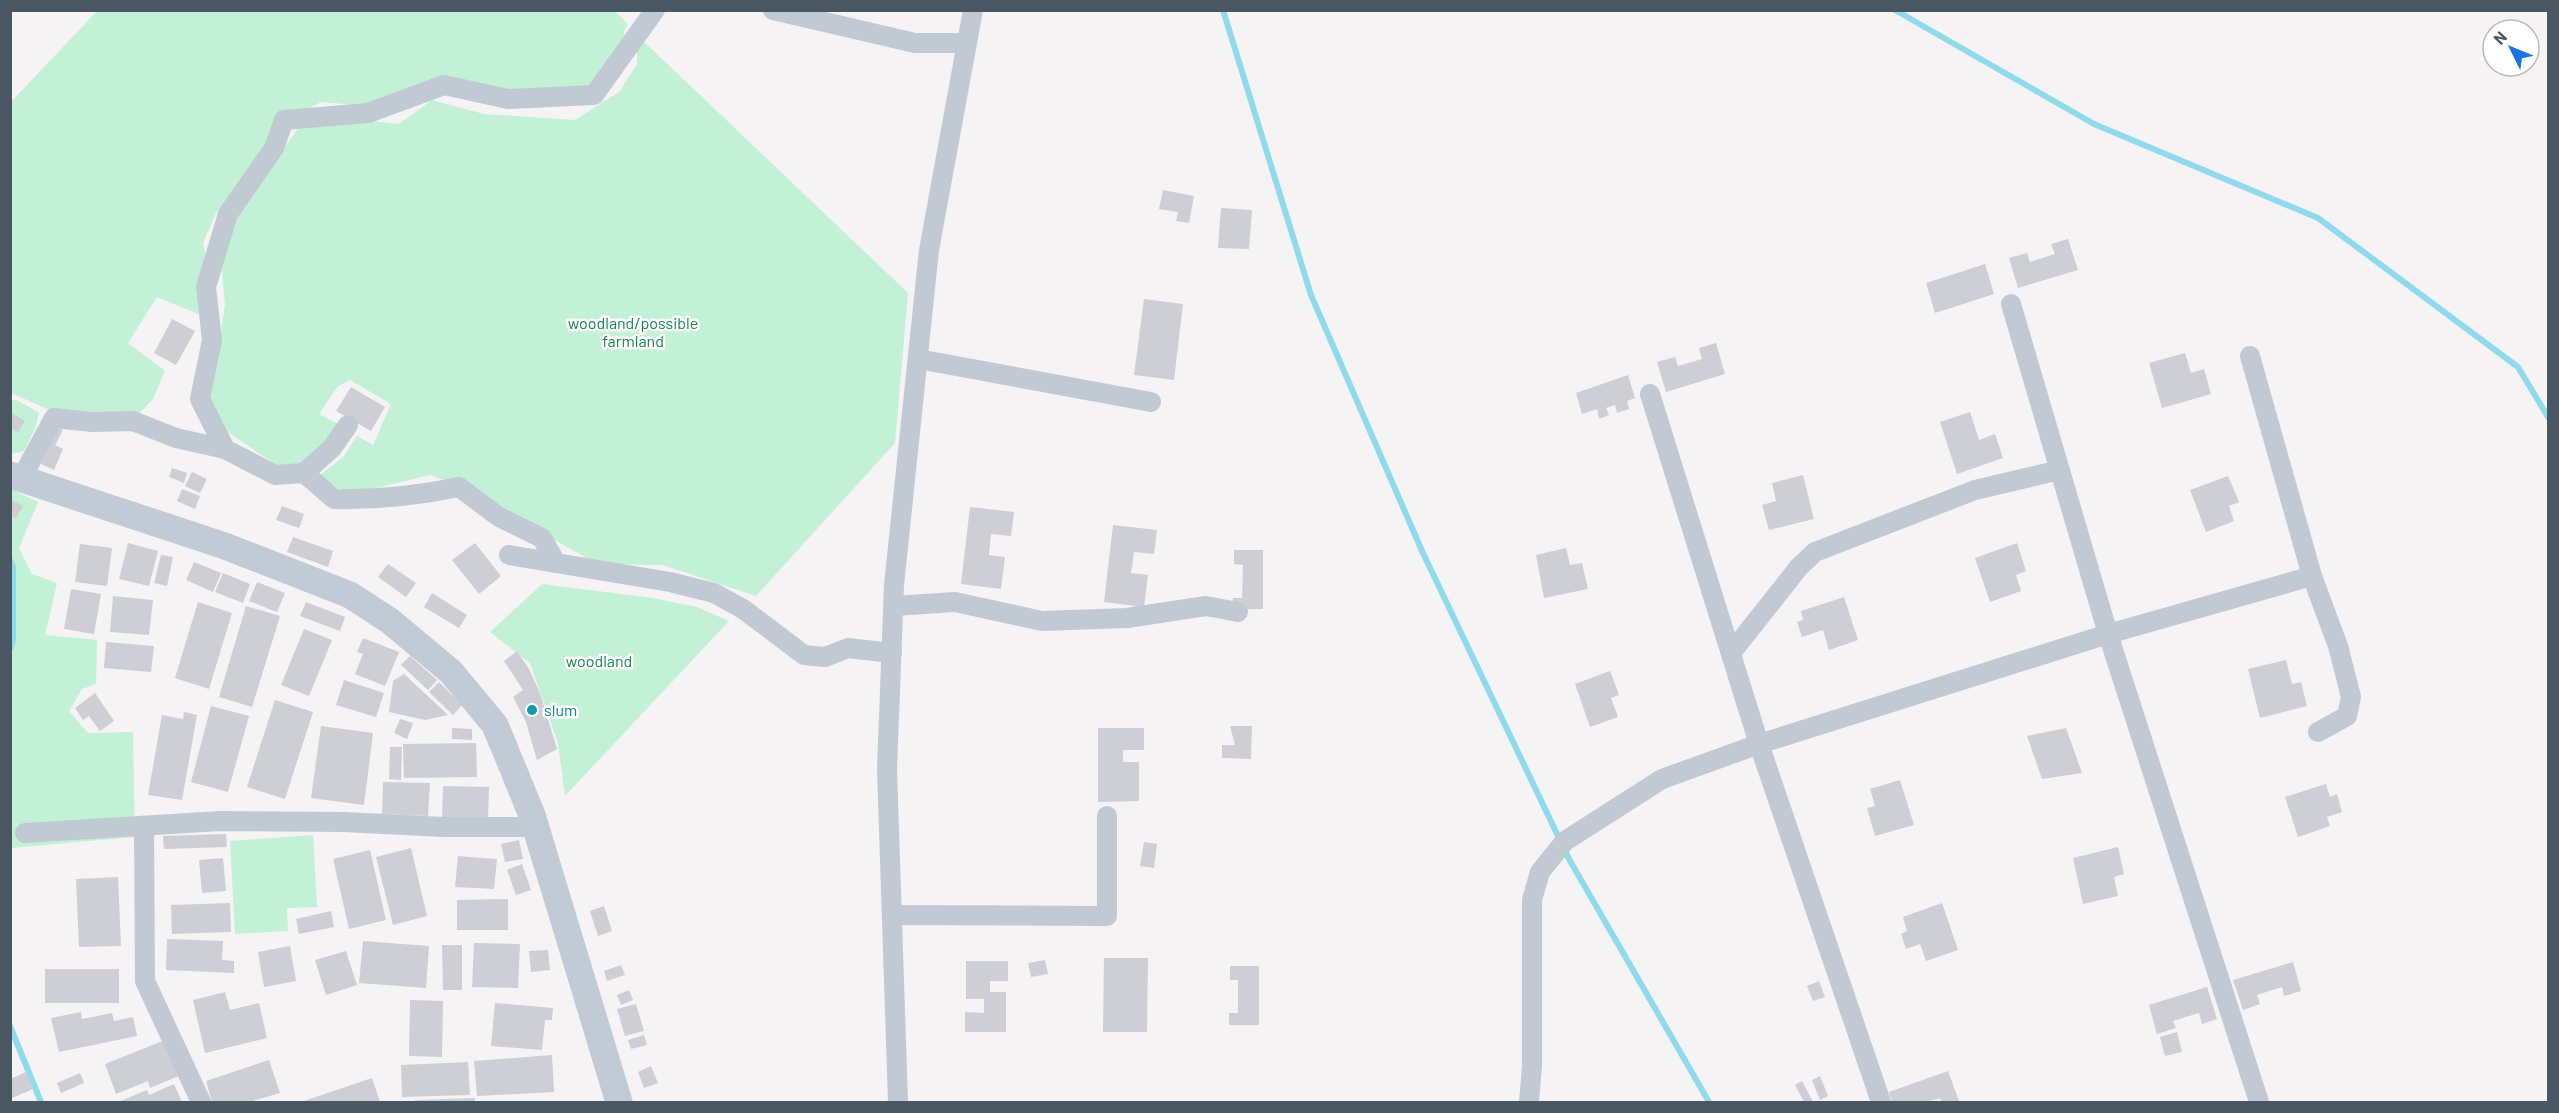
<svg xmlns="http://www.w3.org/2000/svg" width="2559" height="1113" font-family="Barlow,sans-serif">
  <rect width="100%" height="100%" fill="#f5f3f3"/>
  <g fill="#c3f1d5">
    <path d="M614 10 628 24 624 31 623 61 585 100 420 88 377 107 321 102 281 123 255 168 216 213 203 243 212 290 206 317 157 297 128 343 165 371 153 399 134 419 52 411 11 393 10 103 97 11Z"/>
    <path d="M637 35 908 293 895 443 756 596 662 565 597 564 460 486 430 475 347 495 320 475 343 457 357 436 373 445 391 404 350 380 338 386 319 414 340 425 306 467 276 465 216 424 208 413 225 305 219 238 302 123 333 117 399 124 432 100 484 114 575 120 619 92 637 64Z"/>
    <path d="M11 400H17L39 413 35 429 24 451 11 454Z"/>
    <path d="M11 489 38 502 19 548 32 574 57 583 45 635 97 640 96 684 82 689 69 711 88 733 133 732 135 837 11 848Z"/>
    <path d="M542 584 653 598 697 607 729 621 565 796 558 743 530 663 490 632Z"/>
    <path d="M313 835 317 907 287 908 288 931 235 934 230 841Z"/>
  </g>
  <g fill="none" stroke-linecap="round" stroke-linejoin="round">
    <g stroke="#90daee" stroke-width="6">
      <path d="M1223 10 1311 295 1422 551 1569 859 1709 1102"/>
      <path d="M1895 10 2094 124 2318 218 2518 367 2548 417"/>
      <path d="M10 560 13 566V641L10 649"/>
      <path d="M10 1026 41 1102"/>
    </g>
  </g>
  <g fill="#cdcfd5">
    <path d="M1163 190 1194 196 1189 223 1176 221 1178 212 1159 209Z"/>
    <path d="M1221 208 1252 210 1249 249 1218 248Z"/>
    <path d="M2068 239 2078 270 2018 288 2009 258 2027 253 2030 262 2055 254 2051 244Z"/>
    <path d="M1985 264 1994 294 1935 313 1926 283Z"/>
    <path d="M1144 299 1183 304 1174 380 1134 375Z"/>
    <path d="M172 319 195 331 176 365 154 353Z"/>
    <path d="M1716 343 1725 374 1666 392 1657 362 1675 357 1678 366 1702 359 1699 348Z"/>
    <path d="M2185 353 2191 373 2204 369 2211 394 2162 408 2149 363Z"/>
    <path d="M1628 375 1635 398 1627 401 1629 409 1617 413 1615 405 1606 408 1609 415 1599 419 1597 409 1582 414 1576 393Z"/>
    <path d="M351 387 385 407 371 431 336 411Z"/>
    <path d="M10 412 25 421 18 432 10 428Z"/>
    <path d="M1970 412 1979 440 1995 434 2003 458 1957 474 1940 422Z"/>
    <path d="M54 426 63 430 55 445 63 449 54 470 41 464 50 443Z"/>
    <path d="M172 468 187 473 184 483 169 477Z"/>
    <path d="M192 472 207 479 200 493 185 486Z"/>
    <path d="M1803 475 1814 519 1769 530 1762 505 1776 501 1772 483Z"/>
    <path d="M2228 476 2239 502 2229 506 2234 521 2206 532 2190 490Z"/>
    <path d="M182 489 200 496 195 509 177 501Z"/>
    <path d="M10 499 23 506 16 518 10 515Z"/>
    <path d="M282 506 304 514 299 528 276 520Z"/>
    <path d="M970 507 1014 512 1011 536 991 534 989 555 1005 557 1001 589 961 584Z"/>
    <path d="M1113 525 1157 530 1154 554 1134 552 1131 573 1148 575 1144 607 1104 602Z"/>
    <path d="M293 537 333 551 328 567 287 552Z"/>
    <path d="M128 543 158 551 149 586 119 579Z"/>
    <path d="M475 543 501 576 479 594 452 560Z"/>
    <path d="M2017 543 2026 571 2016 575 2021 591 1990 602 1975 558Z"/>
    <path d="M80 544 112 548 107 586 75 582Z"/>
    <path d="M1566 548 1570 565 1582 563 1588 589 1544 598 1536 555Z"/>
    <path d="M1234 550H1263V609H1233V598H1242L1243 565 1234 564Z"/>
    <path d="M161 555 173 557 167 586 154 583Z"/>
    <path d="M194 562 221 573 213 592 186 580Z"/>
    <path d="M388 564 416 583 406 597 378 577Z"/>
    <path d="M223 573 250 584 243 603 215 592Z"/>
    <path d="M257 582 285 593 277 612 249 601Z"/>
    <path d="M71 589 101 594 94 634 64 629Z"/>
    <path d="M432 593 467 615 459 628 424 607Z"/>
    <path d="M113 596 153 600 149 635 110 632Z"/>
    <path d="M1844 597 1858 640 1829 650 1823 630 1802 637 1797 622 1803 620 1801 611Z"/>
    <path d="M198 602 232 613 209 689 175 678Z"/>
    <path d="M306 602 345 617 340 631 300 616Z"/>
    <path d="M246 606 280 616 252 707 219 697Z"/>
    <path d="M304 629 332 640 309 696 281 685Z"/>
    <path d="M363 638 399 652 385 686 355 674 363 654 357 652Z"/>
    <path d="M106 642 154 646 151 672 104 668Z"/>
    <path d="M517 651 529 669 540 693 557 749 537 760 526 722 513 697 523 690 504 661Z"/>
    <path d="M410 656 437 680 428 690 401 665Z"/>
    <path d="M2286 660 2292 684 2301 682 2307 706 2260 718 2248 669Z"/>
    <path d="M1610 671 1619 695 1611 698 1618 717 1590 727 1575 684Z"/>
    <path d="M404 674 448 715 425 720 389 712 393 681Z"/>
    <path d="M344 680 384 693 376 717 336 705Z"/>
    <path d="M439 682 462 705 453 715 429 692Z"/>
    <path d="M95 693 114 721 100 731 89 716 83 720 75 708Z"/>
    <path d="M275 700 313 712 285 799 247 787Z"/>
    <path d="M211 706 249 716 228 792 191 782Z"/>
    <path d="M184 712 197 715 182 800 148 795 162 715 183 719Z"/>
    <path d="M400 719 413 723 407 739 394 733Z"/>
    <path d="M321 726 373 733 364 805 311 798Z"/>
    <path d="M1230 726H1252L1251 759 1222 758V745H1235Z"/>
    <path d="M452 728 472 729V740L452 739Z"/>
    <path d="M1098 728H1144V750H1123V762H1139V801L1098 802Z"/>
    <path d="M2066 728 2082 773 2042 779 2027 736Z"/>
    <path d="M476 743 477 777 404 778 403 744Z"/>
    <path d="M390 747H402L401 780 389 779Z"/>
    <path d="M1900 780 1914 825 1875 836 1867 808 1875 806 1870 789Z"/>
    <path d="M383 782 430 783 428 816 382 814Z"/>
    <path d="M2326 784 2330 797 2337 794 2342 812 2327 817 2330 826 2298 837 2285 797Z"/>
    <path d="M443 786 489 787 488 820H442Z"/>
    <path d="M226 834 227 847 164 849 163 836Z"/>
    <path d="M519 840 523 859 505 862 501 844Z"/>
    <path d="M1144 842 1157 844 1154 868 1140 866Z"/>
    <path d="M2118 847 2124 874 2114 877 2118 896 2083 904 2073 858Z"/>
    <path d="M411 848 427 916 393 925 376 857Z"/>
    <path d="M370 850 386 920 349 929 333 859Z"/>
    <path d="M458 856 497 859 494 889 455 887Z"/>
    <path d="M223 858 226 891 202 893 199 860Z"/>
    <path d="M522 864 531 890 516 895 507 870Z"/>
    <path d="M118 877 121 946 79 947 76 879Z"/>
    <path d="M508 899V930H457V900Z"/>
    <path d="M230 903 231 932 172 934 171 905Z"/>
    <path d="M1942 903 1958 950 1926 961 1920 944 1906 949 1901 934 1907 931 1903 917Z"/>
    <path d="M604 906 612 931 598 936 590 911Z"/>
    <path d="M331 911 334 927 299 934 296 919Z"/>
    <path d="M167 939 223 941 222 960 234 961V973L166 970Z"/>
    <path d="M363 941 429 946 426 988 359 983Z"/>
    <path d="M474 943 520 944 518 988 472 987Z"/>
    <path d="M442 945H462V990H443Z"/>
    <path d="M290 946 296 981 264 987 258 952Z"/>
    <path d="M548 950 550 970 531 972 529 951Z"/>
    <path d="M346 951 357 985 326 995 315 960Z"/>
    <path d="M1104 958H1148L1147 1032H1103Z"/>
    <path d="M1045 960 1048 974 1031 977 1028 963Z"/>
    <path d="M966 961H1008V981H990V992H1006V1032H965V1012L984 1013V999H966Z"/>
    <path d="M2293 962 2301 991 2284 996 2282 987 2257 995 2260 1004 2243 1010 2233 980Z"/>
    <path d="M621 965 625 975 607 981 604 971Z"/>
    <path d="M1230 966H1259V1025H1229V1013H1238V980H1230Z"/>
    <rect x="45" y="969" width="74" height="34"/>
    <path d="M1819 981 1825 997 1813 1001 1807 986Z"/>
    <path d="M2207 987 2217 1019 2202 1024 2199 1013 2173 1021 2176 1028 2157 1034 2149 1005Z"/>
    <path d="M629 990 633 1000 621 1005 617 995Z"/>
    <path d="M225 992 230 1010 259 1003 267 1038 205 1053 193 1000Z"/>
    <path d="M410 1000 443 1001 442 1057 409 1056Z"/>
    <path d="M495 1003 553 1008 552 1020H545L542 1050 491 1046Z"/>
    <path d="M636 1004 644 1031 625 1036 617 1009Z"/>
    <path d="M81 1012 82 1019 112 1013 114 1021 133 1017 137 1036 59 1052 51 1018Z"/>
    <path d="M2177 1032 2182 1052 2165 1056 2160 1037Z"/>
    <path d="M644 1035 647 1045 631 1049 628 1040Z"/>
    <path d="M165 1040 179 1076 150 1088 148 1081 116 1094 105 1064Z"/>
    <path d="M552 1055 554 1092 477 1096 474 1061Z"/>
    <path d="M269 1060 280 1093 249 1102H212L206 1081Z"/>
    <path d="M468 1062 470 1095 402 1097 401 1065Z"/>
    <path d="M651 1066 658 1083 644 1088 638 1072Z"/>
    <path d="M1948 1071 1959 1101 1942 1102 1940 1098 1926 1102H1892L1889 1092Z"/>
    <path d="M26 1072 33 1089 10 1099V1079Z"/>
    <path d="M80 1073 84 1083 61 1093 57 1083Z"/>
    <path d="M1820 1076 1828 1096 1820 1100 1812 1080Z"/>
    <path d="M372 1078 380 1102H301Z"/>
    <path d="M1802 1081 1813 1102H1804L1795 1085Z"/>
    <path d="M174 1084 182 1102H118L147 1090 149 1095Z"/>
    <path d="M475 1098V1102H415V1100Z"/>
  </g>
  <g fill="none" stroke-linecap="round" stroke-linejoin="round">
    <g stroke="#c1cad2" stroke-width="20">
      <path d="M773 10 915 43H965"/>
      <path d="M2011 304 2108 634 2259 1102"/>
      <path d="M2250 356 2312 576 2338 646 2351 697 2347 716 2318 732"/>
      <path d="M918 359 1151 402"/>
      <path d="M1650 394 1759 744 1881 1102"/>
      <path d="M225 449 200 399 212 340 206 287 228 214 274 148 284 120 368 113 444 85 508 99 594 95 655 10"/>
      <path d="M304 473 332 448 348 425"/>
      <path d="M21 479 54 418 92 422 133 421 176 438 225 449 275 475 304 473 334 499C377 500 416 496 459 487L499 517 542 538 556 563"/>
      <path d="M509 555 670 582 714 593 743 609 804 655 825 657 848 648 892 653"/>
      <path d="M894 606 955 602 1042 621 1127 618 1206 606 1238 612"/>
      <path d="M1731 653 1799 567 1815 552 1975 490 2060 470"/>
      <path d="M144 826 145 981 201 1102"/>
      <path d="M25 833 220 821 344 822 444 827H536"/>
      <path d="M893 915 1107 916V816"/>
      <path d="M898 1102 887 769 894 585 929 250 973 10"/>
      <path d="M1529 1102 1532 1066V900L1540 872 1565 841 1662 779 1759 744 2108 634 2312 576"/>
    </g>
    <path stroke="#c1cbd6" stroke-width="27" d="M10 475 225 546 350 595 390 621 451 672 495 725 532 815 619 1102"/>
  </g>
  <circle fill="#0f9aa8" stroke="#fff" stroke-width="2" cx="532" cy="710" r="6"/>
  <g text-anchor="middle" stroke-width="5" stroke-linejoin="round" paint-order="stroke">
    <g font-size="16" fill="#17864f" stroke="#fff">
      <text x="633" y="329">woodland/possible<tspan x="633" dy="18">farmland</tspan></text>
      <text x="599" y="667">woodland</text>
    </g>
    <g font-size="16" fill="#0d838f" stroke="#fff" text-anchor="start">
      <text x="544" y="716">slum</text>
    </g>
  </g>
  <rect width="2559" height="1113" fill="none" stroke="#4a5661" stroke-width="24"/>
  <g transform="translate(2511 48) rotate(313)"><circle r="28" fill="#ffffff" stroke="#b7bbc0" stroke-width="1.5"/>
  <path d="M0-4.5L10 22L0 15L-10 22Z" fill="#1a73e8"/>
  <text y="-9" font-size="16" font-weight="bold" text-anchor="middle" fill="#4a5661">N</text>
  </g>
</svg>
